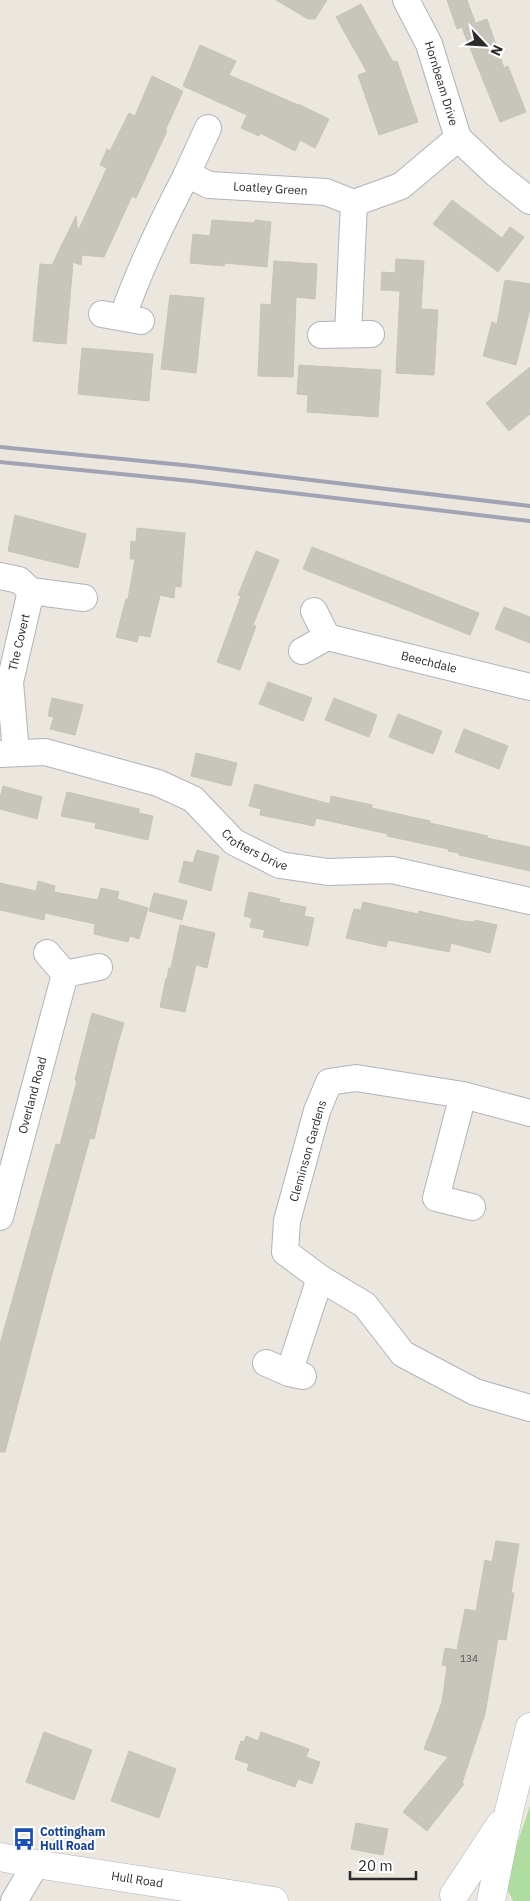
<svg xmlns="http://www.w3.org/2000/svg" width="530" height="1901" font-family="'IBM Plex Sans',sans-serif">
  <rect width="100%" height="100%" fill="#ebe7de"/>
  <path fill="#aedd9f" d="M530 1806V1901H513L504 1883Z"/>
  <g fill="#c7c5bc" stroke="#c7c3b8">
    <path d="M276 0H327L315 19H308Z"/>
    <path d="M447 0H467L475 22 457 29Z"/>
    <path d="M361 4 393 62 397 61 418 122 379 135 358 75 367 72 336 17Z"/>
    <path d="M487 19 504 68 508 66 526 112 500 122 462 28Z"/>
    <path d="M200 45 236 61 229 75 298 105V104L329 119 315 148 300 140 295 151 260 133 259 136 241 128 247 115 183 86Z"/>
    <path d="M152 76 183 91 165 131H167L136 198 132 196 104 257 82 255 81 265 73 262 66 344 33 341 40 264 52 265 76 216 77 227 79 229 107 168 100 165 107 149 110 151 129 113 135 116Z"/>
    <path d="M452 200 502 238 510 227 524 237 498 272 433 224Z"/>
    <path d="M212 220 254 223 255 220 271 222 267 267 225 263 224 266 190 263 193 234 210 236Z"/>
    <path d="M396 259 424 261 421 309 438 310 434 375 396 373 400 291 381 290 382 272 395 273Z"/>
    <path d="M274 261 317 264 315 299 296 297 293 377 258 376 261 304 271 305Z"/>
    <path d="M505 280 530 284V309L516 365 483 356 492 322 497 324Z"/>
    <path d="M170 295 204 298 196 373 161 369Z"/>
    <path d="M82 348 153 354 149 401 78 394Z"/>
    <path d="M299 365 381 370 378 417 307 412 308 395 297 394Z"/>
    <path d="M530 367V414L509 431 486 403Z"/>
    <path d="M15 515 86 534 78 568 8 551Z"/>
    <path d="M137 528 185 533 181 587 175 586 174 598 160 595 150 637 139 635 137 642 116 637 126 599H128L135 559H130L131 541 136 542Z"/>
    <path d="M312 547 479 613 470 635 303 569Z"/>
    <path d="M256 551 279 560 253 625 256 626 240 670 217 662 241 596 238 595Z"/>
    <path d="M504 607 530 617V643L495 629Z"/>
    <path d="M268 682 312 698 303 721 259 704Z"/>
    <path d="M52 698 83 705 75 735 50 729 54 717 48 716Z"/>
    <path d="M334 698 377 715 369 737 325 720Z"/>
    <path d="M398 714 442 731 433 754 389 737Z"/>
    <path d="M464 729 508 746 499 769 455 752Z"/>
    <path d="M196 753 237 763 231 786 191 776Z"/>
    <path d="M255 784 330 804 331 796 372 805V808L430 821V823L488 836 487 838 530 847V871L459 855V853L448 851V849L387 836 388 834 316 818 314 826 260 815 261 809 249 806Z"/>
    <path d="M3 786 42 797 37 819 0 809V798Z"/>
    <path d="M67 792 139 809V813L153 816 148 840 95 828 96 823 61 816Z"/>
    <path d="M197 850 219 856 211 891 179 882 184 861 193 863Z"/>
    <path d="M38 881 55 886 54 892 98 900 101 888 119 892 117 899 148 908 139 939 130 936 128 942 94 934 95 924 45 913 44 920 0 910V883L36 891Z"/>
    <path d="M249 892 280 899 279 902 306 907 304 916 314 918 308 946 263 937 265 930 250 927 252 918 244 916Z"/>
    <path d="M154 893 187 901 182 920 149 911Z"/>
    <path d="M363 902 418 914 419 911 463 921 475 922V920L497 925 490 953 451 943 449 952 388 940 386 947 346 938 354 909 361 910Z"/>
    <path d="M180 925 215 933 207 968 196 965 185 1012 160 1007 166 978 167 979 169 968H171Z"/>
    <path d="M92 1013 124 1023 118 1043 94 1139 90 1138 49 1285 5 1452H0V1344L56 1144 60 1145 77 1081 75 1080Z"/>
    <path d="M496 1541 519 1544 511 1593H514L506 1640 498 1639 485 1714 462 1783 464 1784 427 1831 403 1812 448 1757 424 1749 442 1702 447 1666 442 1665 445 1648 457 1650 465 1609 476 1611 485 1560 492 1562Z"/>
    <path d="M44 1732 92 1750 74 1800 26 1782Z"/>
    <path d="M261 1732 309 1749 306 1757 320 1762 312 1784 298 1779 295 1787 247 1770 249 1764 235 1759 241 1741 244 1742 246 1736 258 1741Z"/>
    <path d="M129 1751 176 1769 159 1818 111 1801Z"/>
    <path d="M356 1823 388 1829 383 1855 351 1849Z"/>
  </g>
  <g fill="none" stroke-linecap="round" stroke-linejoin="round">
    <defs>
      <g id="street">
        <path id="s1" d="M406 0 429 44 458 138 495 173 530 201"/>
        <path d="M187 174 208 128"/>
        <path d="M102 314 141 321"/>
        <path id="s2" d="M123 316C140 267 163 220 187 174L209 185 326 192 354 203 401 186 458 138"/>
        <path d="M348 334 354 203"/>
        <path d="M321 335 371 334"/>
        <path d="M0 576 19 580 31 591 84 598"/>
        <path id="s3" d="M327 637 530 687"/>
        <path d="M302 651 327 637 314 611"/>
        <path id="s4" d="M16 753 10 682 31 591"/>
        <path id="s5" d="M0 754 45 752 158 783 193 799 234 842 280 865 328 872 392 870 530 901"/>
        <path d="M47 953 65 974 99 967"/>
        <path d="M463 1095 436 1198 472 1207"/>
        <path d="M530 1113 463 1095 356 1078 329 1082 317 1111 287 1221 285 1252 320 1278 365 1305 403 1354 475 1392 530 1408"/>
        <path id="s6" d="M0 1217 65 974"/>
        <path d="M266 1363 289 1373 303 1376"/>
        <path d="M289 1373 320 1278"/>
        <path d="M14 1901 36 1864"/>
      </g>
      <g id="secondary">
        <path id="s7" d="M0 1857 36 1864 274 1901"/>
        <path d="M454 1895 500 1825"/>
        <path d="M491 1901 509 1811 530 1727"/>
      </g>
    </defs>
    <use href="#street" stroke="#b1b3bd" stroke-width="28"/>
    <use href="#secondary" stroke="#b1b3bd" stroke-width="29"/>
    <use href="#street" stroke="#fff" stroke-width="26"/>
    <use href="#secondary" stroke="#fff" stroke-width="28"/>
    <g stroke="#a1a2b3" stroke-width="4">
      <path d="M0 447 193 466 530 506"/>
      <path d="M0 462 191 481 530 521"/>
    </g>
  </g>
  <defs>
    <symbol id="bus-bare" viewBox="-9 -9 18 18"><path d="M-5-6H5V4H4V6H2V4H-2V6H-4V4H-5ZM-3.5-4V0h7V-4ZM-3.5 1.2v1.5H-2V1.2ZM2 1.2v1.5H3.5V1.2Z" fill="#1a4fb4" stroke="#fff" stroke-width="2.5" paint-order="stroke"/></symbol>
  </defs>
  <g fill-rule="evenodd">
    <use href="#bus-bare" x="8" y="1823" width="32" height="32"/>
  </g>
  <g text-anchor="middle" stroke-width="4" stroke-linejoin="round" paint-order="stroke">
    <g font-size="10" fill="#52524f">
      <text x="469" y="1662">134</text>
    </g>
    <g font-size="12" fill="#2b2b2b" stroke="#fff">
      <text dy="4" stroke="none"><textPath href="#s1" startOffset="91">Hornbeam Drive</textPath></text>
      <text dy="4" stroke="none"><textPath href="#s2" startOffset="242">Loatley Green</textPath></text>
      <text dy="4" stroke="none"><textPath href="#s4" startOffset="112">The Covert</textPath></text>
      <text dy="4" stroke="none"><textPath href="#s3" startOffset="105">Beechdale</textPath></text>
      <text dy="4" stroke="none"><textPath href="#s5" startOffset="282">Crofters Drive</textPath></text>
      <text dy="4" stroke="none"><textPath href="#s6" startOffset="126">Overland Road</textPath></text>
      <text transform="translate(308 1151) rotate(-74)" y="4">Cleminson Gardens</text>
      <text dy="4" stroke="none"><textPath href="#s7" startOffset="139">Hull Road</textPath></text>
    </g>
    <g font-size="12" font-weight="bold" fill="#164399" stroke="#fff" text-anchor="start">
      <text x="40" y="1836">Cottingham<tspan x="40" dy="14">Hull Road</tspan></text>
    </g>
  </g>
  <g transform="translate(485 45) rotate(115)" stroke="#ffffff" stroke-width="4" paint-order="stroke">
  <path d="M0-4L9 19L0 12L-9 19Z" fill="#2b2b2b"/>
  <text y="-8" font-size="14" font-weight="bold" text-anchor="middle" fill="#2b2b2b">N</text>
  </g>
  <path d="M350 1871v8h66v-8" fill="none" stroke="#2b2b2b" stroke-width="2.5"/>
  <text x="358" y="1871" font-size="15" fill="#2b2b2b" stroke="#ffffff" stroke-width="4" paint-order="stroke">20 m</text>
</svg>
